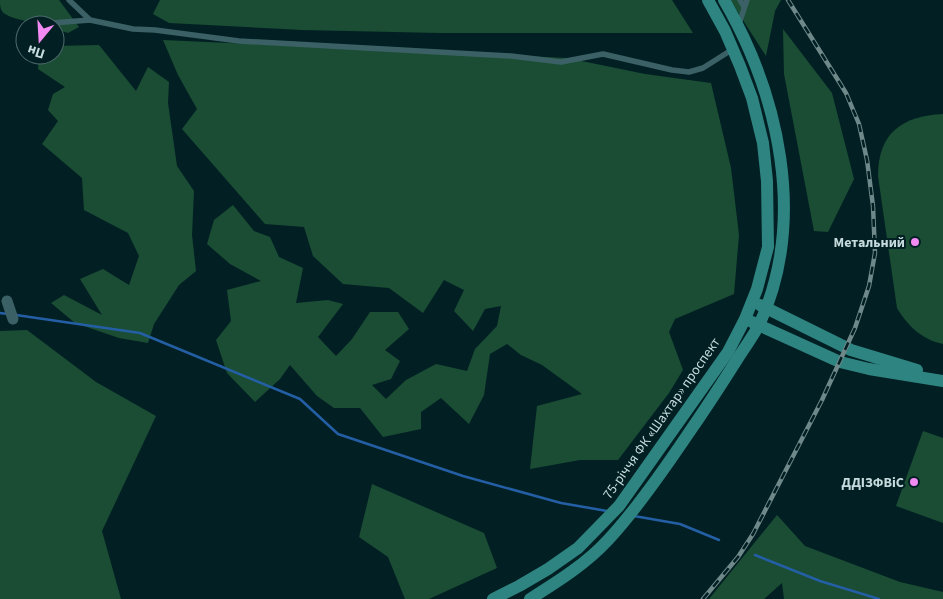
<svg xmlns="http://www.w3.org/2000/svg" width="943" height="599" font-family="'Source Sans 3',sans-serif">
  <rect width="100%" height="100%" fill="#022023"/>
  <g fill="#1a4d34">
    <path d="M0 0H59L79 27 68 33 55 29V25C44 25 14 20 5 14 0 11 0 5 0 0Z"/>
    <path d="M160 0H672L693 33H440L302 30 169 23 153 14Z"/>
    <path d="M730 0H781L775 11 766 56Z"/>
    <path d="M783 29 832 93 854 179 828 232 814 231 784 74Z"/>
    <path d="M163 40 567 58 645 74 711 83 731 168 739 235 734 294 675 319 669 332 683 370 669 393 618 460H580L530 469 537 406 582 394 542 365 521 355 507 344 490 354 484 395 469 424 441 398 421 412V429L383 437 360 408H334L317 396 290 365 280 379 255 402 227 373 216 340 231 321 227 290 261 281 230 264 207 244 214 220 233 205 254 231 270 237 279 257 303 268 296 303 328 300 343 304 318 337 336 356 352 339 370 312H398L409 329 385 350 400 361 391 379 372 385 386 399 406 380 436 364 467 371 475 349 497 326 501 306 485 309 473 331 454 311 464 290 444 280 423 313 389 288 343 284 313 256 304 227 265 224 182 129 197 109 178 75Z"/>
    <path d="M99 45 136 91 148 67 169 82 168 103 177 166 194 191 192 235 196 271 179 285 154 324 148 343 119 338 75 323 51 303 64 295 102 315 80 279 103 269 129 285 139 256 128 233 84 210 82 178 42 144 58 121 48 110 53 94 65 87 38 69 39 55H55V46Z"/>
    <path d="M943 114V344C922 340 907 325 897 308L878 176C878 133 902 116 943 114Z"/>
    <path d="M27 330 96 382 156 416 102 531 121 599H0V331Z"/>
    <path d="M923 431 943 438V523L896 506Z"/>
    <path d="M372 484 484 533 497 568 429 599H405L388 557 359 537Z"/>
    <path d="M777 515 805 546 900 582 943 592V599H784L782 583 764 599H709Z"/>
  </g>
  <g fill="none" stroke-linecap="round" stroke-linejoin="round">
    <g stroke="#245fa5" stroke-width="2.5">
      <path d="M0 313 8 314"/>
      <path d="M16 315 140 333 300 399 338 434 463 476 561 503 607 511"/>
      <path d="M634 516 680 524 719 540"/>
      <path d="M755 555 820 581 879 599"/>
    </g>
    <g stroke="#3b6166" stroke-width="5.5">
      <path d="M69 0 90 20 133 29 155 30 239 41 511 56 561 62 603 54 672 70 689 72 703 68 733 49"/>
      <path d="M740 0 744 7"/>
      <path d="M739 24 747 0"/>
      <path d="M26 25 90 20"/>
    </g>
    <path stroke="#3b6166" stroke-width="11" d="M7 301 13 319"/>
    <g stroke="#2e8481" stroke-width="12">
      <path d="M760 305 851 350 917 370"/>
      <path d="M752 322 840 362 869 369 943 381"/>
      <path d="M493 599 519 586 548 569 578 548 619 506 728 352 745 319 757 289 768 247 767 181 763 143 752 98 740 66 725 31 708 0"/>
      <path d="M530 599C557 582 586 564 608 540 636 510 663 471 686 437 704 411 721 385 738 358 745 347 754 335 760 323 807 219 779 95 724 0"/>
    </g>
    <defs>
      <path id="rail" d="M703 599 738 557 753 534 822 400 855 328 869 286 875 253 873 206 867 160 859 124 846 93 788 0"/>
    </defs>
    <use href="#rail" stroke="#6f888a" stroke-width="4.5"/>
    <use href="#rail" stroke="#022023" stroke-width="2.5" stroke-dasharray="8" stroke-linecap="butt"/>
  </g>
  <g fill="#f28af3" stroke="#022023" stroke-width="2">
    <circle cx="915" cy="242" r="5"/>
    <circle cx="914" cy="482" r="5"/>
  </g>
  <g text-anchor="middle" stroke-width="4" stroke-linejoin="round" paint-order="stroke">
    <g font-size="14" font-weight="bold" fill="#c6dbdd" stroke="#022023" text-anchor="end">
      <text x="905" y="247">Метальний</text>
      <text x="904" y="487">ДДІЗФВіС</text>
    </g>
    <g font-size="14" fill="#c6dbdd" stroke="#022023">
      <text transform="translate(661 418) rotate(-55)" y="5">75-річчя ФК «Шахтар» проспект</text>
    </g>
  </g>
  <g transform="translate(40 40) rotate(198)"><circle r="24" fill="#022023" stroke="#506b6d"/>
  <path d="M0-4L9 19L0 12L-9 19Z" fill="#f28af3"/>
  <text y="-8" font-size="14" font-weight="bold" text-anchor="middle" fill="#c6dbdd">Пн</text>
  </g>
</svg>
